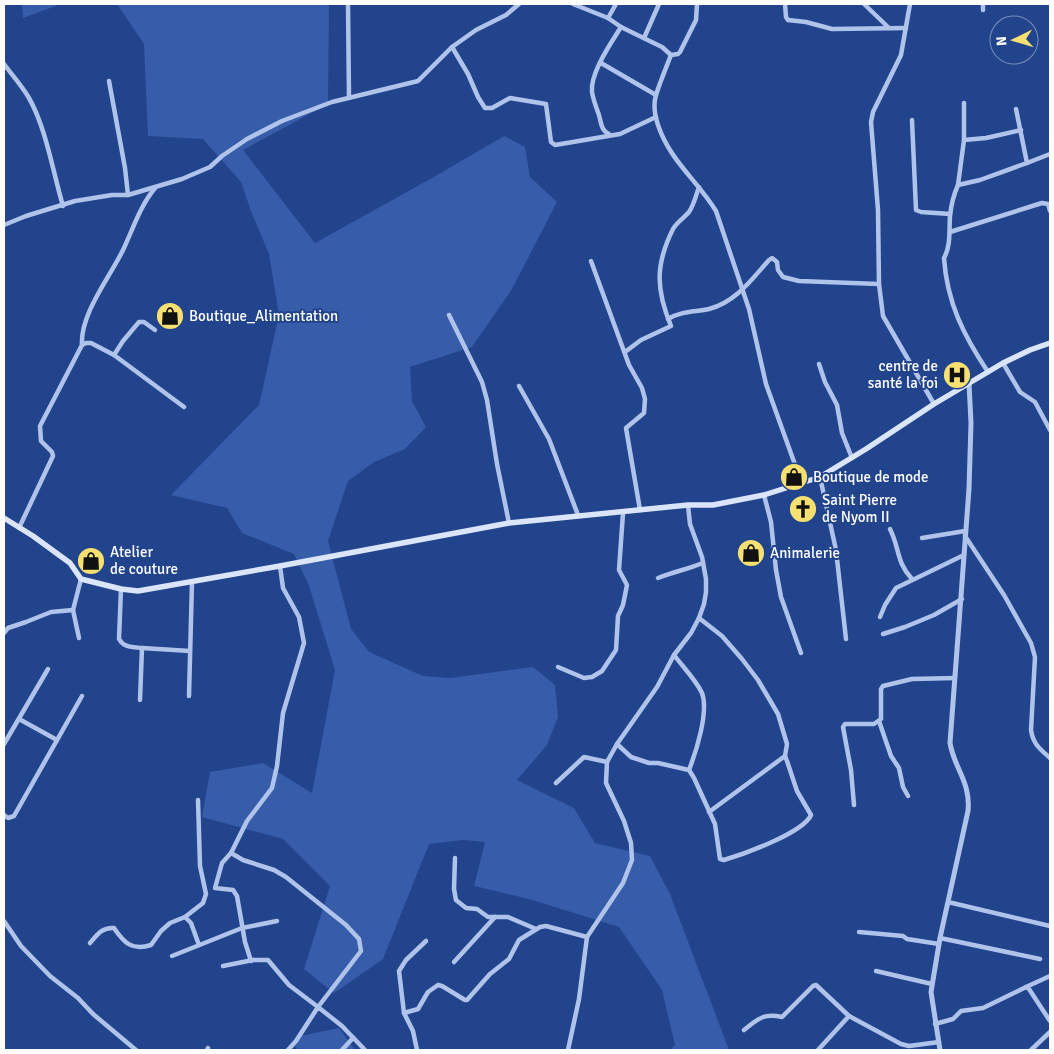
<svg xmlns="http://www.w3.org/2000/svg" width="1054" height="1054" font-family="Signika,sans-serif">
  <rect width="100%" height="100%" fill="#22448c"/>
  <g fill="#365caa">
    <path d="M22 4H61L23 18Z"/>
    <path d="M117 4H329L328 104 243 150 315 243 432 178 504 136 525 147 530 177 557 202 512 289 472 347 410 367 412 401 426 427 405 449 374 462 348 481 328 541 351 629 369 652 423 676 451 678 533 667 555 685 558 717 547 745 517 780 574 808 595 843 650 856 670 894 729 1050H670L675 1045 662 990 619 927 529 899 474 886 485 842 463 840 429 844 383 959 334 993 304 969 330 886 283 839 202 817 210 772 263 763 312 793 335 670 309 586 294 554 242 533 227 508 171 495 259 405 279 315 269 254 251 211 241 182 203 139 148 136 144 44Z"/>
    <path d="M339 1028 355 1050H298L295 1047 300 1036Z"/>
  </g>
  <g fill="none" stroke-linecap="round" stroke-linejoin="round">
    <g stroke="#b0c4eb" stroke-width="4.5">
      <path d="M348 4 349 98"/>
      <path d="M573 4 608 18 621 27 662 47 671 55"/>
      <path d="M785 4 786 17 788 20 806 22 832 29 906 28"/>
      <path d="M864 4 889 28"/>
      <path d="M910 4 901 55 873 112 871 122 878 210 879 284 883 316 934 404"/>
      <path d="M983 4V10"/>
      <path d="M608 18 616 4"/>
      <path d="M644 38 659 4"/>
      <path d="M452 47 468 74 478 97 485 108H492L510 98 546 104 551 142 555 145 620 134 656 117"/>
      <path d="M671 55C666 68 660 82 656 95 653 105 655 116 658 125 670 161 697 180 716 211L749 309 766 384 802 484"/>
      <path d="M671 55 678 54 680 52 696 20 697 4"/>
      <path d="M601 63 656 95"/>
      <path d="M4 64C12 75 22 86 29 98 46 128 53 172 63 206"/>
      <path d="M109 81 125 168 128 195"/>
      <path d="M912 120 916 210 921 212 950 214"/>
      <path d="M609 134C601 131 601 122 599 115 596 107 593 99 592 92 590 73 611 43 621 27"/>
      <path d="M964 140 986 138 1021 130"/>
      <path d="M1027 163 1050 154"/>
      <path d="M958 185 964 140V103"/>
      <path d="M4 225 26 216 75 201 112 195H128L182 179 210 167 222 156 247 139 282 121 332 102 418 81 452 47 476 30 506 15 519 4"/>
      <path d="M950 232 1042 203 1048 204 1050 211"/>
      <path d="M591 261 629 365 642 388 645 399 644 413 626 428 640 510"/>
      <path d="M449 315 482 382 487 400 497 464 509 523"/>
      <path d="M668 319C681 311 695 312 709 309 736 302 752 279 769 260L772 258 777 262 778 270 783 277 799 281 879 284"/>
      <path d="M82 345C80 314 110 277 123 250 133 229 140 206 155 188"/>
      <path d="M625 352 641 340 671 326C656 290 655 265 673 229 677 222 684 218 689 212 694 205 696 195 699 187"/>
      <path d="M114 355 123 341 139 322H144L155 330"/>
      <path d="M1003 363 1020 392 1035 402 1050 430"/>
      <path d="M819 364 825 382 837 405 842 433 852 458"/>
      <path d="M988 372C964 336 947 303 944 258 951 246 949 230 950 216 951 206 954 194 958 185L980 180 1027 163 1016 109"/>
      <path d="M519 386 549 439 578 515"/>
      <path d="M820 477 836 550 846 639"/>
      <path d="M764 495 771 522 776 570 781 597 801 653"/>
      <path d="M19 528 53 456 52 452 41 441 40 426 82 345 86 343H91L114 355 184 407"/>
      <path d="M890 529C900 549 896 562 912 579"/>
      <path d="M965 536 1004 595 1031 643 1035 657 1031 730C1033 744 1040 749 1050 758"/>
      <path d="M922 538 965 531"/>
      <path d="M658 578C673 572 688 569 703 563"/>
      <path d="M121 589 119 639C124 648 133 647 142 648"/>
      <path d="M73 610 79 638"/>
      <path d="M880 617 885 605 896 588 964 555"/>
      <path d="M4 633 8 628 26 622 51 612 73 610 81 579"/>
      <path d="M883 634 905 627 934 615 962 599"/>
      <path d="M674 655C683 667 696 680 702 693 709 712 696 752 689 770L694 778 715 824 720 859 724 860C744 854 803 833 811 815L797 791 787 761 785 756 787 744 778 714 758 680 742 659 722 636 699 618"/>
      <path d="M558 667 584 678 592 677 602 671 616 650 618 616 623 605 627 585 619 570 623 513"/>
      <path d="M189 696 192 582"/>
      <path d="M140 700 142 648 190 651"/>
      <path d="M19 719 57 740"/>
      <path d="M879 721 891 756 899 768 903 787 908 796"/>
      <path d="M4 744 48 669"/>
      <path d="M617 744 631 757 649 763H658L689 770"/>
      <path d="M556 783 584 757 607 762"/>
      <path d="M854 805 851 770 843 727 845 724H874L881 719V689L883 686 912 679 955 678"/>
      <path d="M709 812 785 756"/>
      <path d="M4 815 8 818 14 816 82 696"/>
      <path d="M455 858 454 889 456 900 466 908 477 909 488 917H508L536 929"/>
      <path d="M948 902 1050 926"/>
      <path d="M185 917 191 923 199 945"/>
      <path d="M4 921 21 946 50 976 78 998 93 1014 136 1050"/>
      <path d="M859 932 903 936 907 939 939 944"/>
      <path d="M940 938 1040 959"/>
      <path d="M90 943C97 935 102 927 114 928 124 943 132 951 151 945L161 931 170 923 185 917 203 903 206 894 200 866 198 800"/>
      <path d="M172 956 242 928 277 921"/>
      <path d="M251 961 245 942 237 896 233 890 215 888 222 863 231 853 247 821 272 788 277 766 283 713 304 643 299 617 283 588 280 566"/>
      <path d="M454 962 495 917"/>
      <path d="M223 966 253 960H268L289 985 318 1007 361 951 359 939 346 925 286 877 274 870 243 860 231 853"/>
      <path d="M876 971 932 984"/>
      <path d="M1026 987 1050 976"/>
      <path d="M404 1013 418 1009 428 992 438 985 442 986 465 1000H467L490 974 509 959 519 940 540 927 546 926 587 937"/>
      <path d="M935 1024 953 1019 961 1011 983 1008 1026 987 1029 989 1050 1021"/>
      <path d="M744 1030C758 1019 763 1013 782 1017L813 986 816 985 849 1016 901 1044 909 1046 939 1042"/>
      <path d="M207 1050 208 1048"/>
      <path d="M288 1050 296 1041 318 1007 342 1026 365 1050"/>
      <path d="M342 1050 353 1038"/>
      <path d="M417 1050 413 1031 404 1013 399 971 406 960 426 941"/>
      <path d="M568 1050 579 999 587 937 623 883 632 860 631 843 624 821 606 783 607 762 617 744 657 687 674 655 691 633 699 618 704 604 706 592V579L702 557 690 524 688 505"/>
      <path d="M818 1050 849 1016"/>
      <path d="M1031 1050 1050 1032"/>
    </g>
    <path stroke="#b0c4eb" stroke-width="5" d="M940 1050 931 992 940 938 968 811C971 782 954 768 950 743L969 489 971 423 969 383"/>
    <path stroke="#dbe5f9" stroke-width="5.5" d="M4 518 33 536 70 563 81 579 121 589 138 591 280 566 509 523 688 505H713L764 495 820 477 866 449 934 404 1003 363 1030 350 1050 343"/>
  </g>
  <defs>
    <symbol id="shop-disc" viewBox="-11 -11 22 22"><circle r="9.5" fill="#f7e072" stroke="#22448c"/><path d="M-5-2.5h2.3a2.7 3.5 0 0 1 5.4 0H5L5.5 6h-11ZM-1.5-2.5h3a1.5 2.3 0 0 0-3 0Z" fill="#111"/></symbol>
    <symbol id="hospital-disc" viewBox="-11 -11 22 22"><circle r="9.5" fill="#f7e072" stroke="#22448c"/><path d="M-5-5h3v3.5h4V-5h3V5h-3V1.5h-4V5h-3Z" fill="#111"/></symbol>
    <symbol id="church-disc" viewBox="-11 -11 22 22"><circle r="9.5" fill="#f7e072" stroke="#22448c"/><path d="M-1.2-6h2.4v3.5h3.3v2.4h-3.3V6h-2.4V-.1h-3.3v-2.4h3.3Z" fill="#111"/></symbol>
  </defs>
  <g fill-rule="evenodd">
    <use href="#shop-disc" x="154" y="300" width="32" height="32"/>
    <use href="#hospital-disc" x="941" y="359" width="32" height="32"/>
    <use href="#shop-disc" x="778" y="461" width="32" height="32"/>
    <use href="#church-disc" x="787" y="493" width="32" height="32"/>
    <use href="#shop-disc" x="735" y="537" width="32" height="32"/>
    <use href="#shop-disc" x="75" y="545" width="32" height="32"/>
  </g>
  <g text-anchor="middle" stroke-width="4" stroke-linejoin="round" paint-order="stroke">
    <g font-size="15" fill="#fff" stroke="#22448c" text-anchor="start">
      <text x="189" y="321">Boutique_Alimentation</text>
      <text x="938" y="371" text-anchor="end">centre de<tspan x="938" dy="17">santé la foi</tspan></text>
      <text x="813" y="482">Boutique de mode</text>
      <text x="822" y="505">Saint Pierre<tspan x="822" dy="17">de Nyom II</tspan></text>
      <text x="110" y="557">Atelier<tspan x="110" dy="17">de couture</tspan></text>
      <text x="770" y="558">Animalerie</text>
    </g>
  </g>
  <rect width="1054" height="1054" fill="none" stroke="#ffffff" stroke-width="10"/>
  <g transform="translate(1014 40) rotate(265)"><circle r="24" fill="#22448c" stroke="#7a8fba"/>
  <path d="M0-4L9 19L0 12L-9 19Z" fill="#f7e072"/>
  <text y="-8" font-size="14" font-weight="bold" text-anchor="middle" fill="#ffffff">N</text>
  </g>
</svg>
